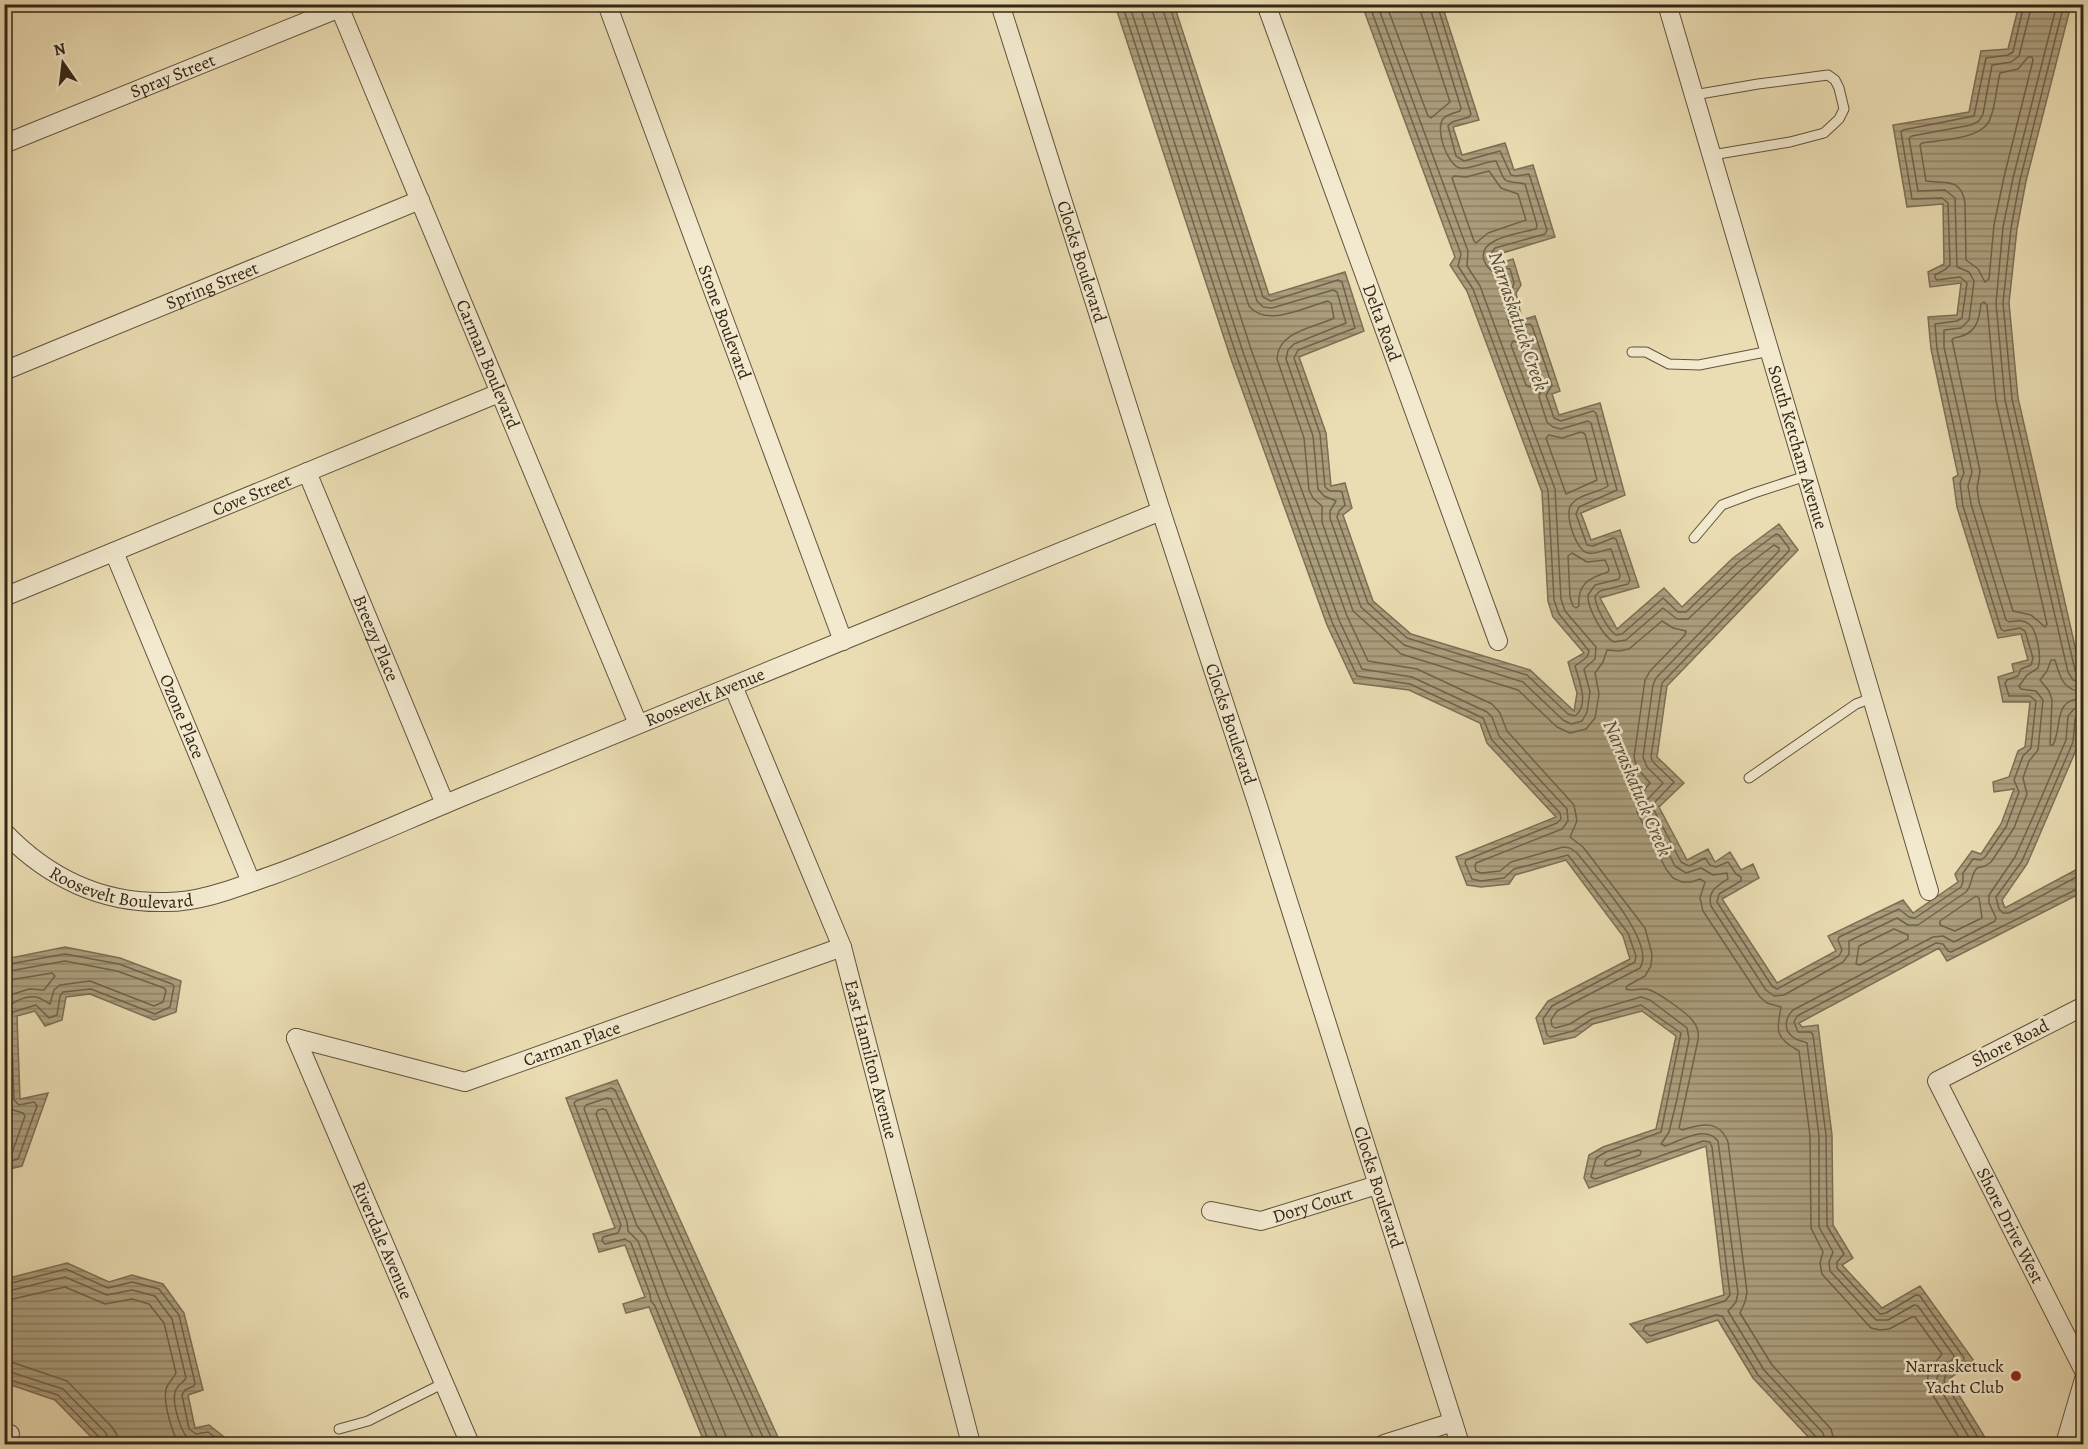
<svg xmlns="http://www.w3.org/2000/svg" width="2088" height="1449" font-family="Alegreya,serif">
  <defs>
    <pattern id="water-rules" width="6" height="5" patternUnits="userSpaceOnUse" patternTransform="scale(1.5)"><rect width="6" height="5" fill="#ac9f7e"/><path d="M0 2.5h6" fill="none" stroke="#8d8166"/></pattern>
  </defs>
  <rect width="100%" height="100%" fill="#ebddb3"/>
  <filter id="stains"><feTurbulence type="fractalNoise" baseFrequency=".00333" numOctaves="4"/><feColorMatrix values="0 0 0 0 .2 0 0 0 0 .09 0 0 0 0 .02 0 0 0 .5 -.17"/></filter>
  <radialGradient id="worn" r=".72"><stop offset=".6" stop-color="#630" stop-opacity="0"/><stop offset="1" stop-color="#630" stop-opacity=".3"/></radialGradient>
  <g fill="url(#water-rules)" stroke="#7c6f54" stroke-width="1.5">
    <path d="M1115 5H1174L1269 295 1345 272 1364 331 1299 357 1326 433 1331 486 1345 483 1352 508 1343 515 1373 601 1411 634 1530 670 1574 711 1577 693 1568 662 1584 653 1553 617 1548 601 1542 492 1467 291 1450 265 1455 257 1362 5H1442L1479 120 1453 127 1462 155 1505 143 1514 170 1533 165 1555 237 1496 255 1501 263 1513 259 1521 285 1516 293 1522 320 1535 316 1560 391 1552 394 1559 415 1600 403 1625 495 1581 513 1591 540 1620 530 1639 587 1600 598 1617 629 1664 588 1682 607 1733 558 1779 524 1798 550 1667 686 1657 757 1684 783 1659 807 1687 860 1708 849 1715 862 1730 852 1741 870 1753 864 1759 878 1722 899 1777 983 1836 951 1828 936 1903 900 1913 913 1958 882 1955 874 1972 851 1981 854 2001 824 2014 789 1994 792 1993 782 2009 777 2018 751 2025 747 2030 702H2003L1998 677 2014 672 2012 664 2028 660 2021 634 1998 638 1957 507 1953 478 1958 475 1931 349 1928 317 1957 315 1961 283 1930 287 1928 272 1944 264 1943 204 1907 207 1893 125 1969 112 1981 51 2008 49 2019 5H2071L2026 181 2017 229 2009 303 2018 398 2083 681 2079 743 2027 864 2002 900 2005 908 2083 866V892L1947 961 1939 948 1799 1023 1802 1027 1818 1025 1832 1135 1833 1225 1853 1258 1842 1265 1882 1308 1920 1286 1974 1361 1949 1379 1989 1444H1815L1753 1378 1718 1320 1647 1343 1630 1324 1724 1295 1706 1146 1589 1188 1584 1178 1589 1155 1603 1147 1656 1129 1676 1036 1642 1011 1593 1024 1575 1037 1544 1044 1536 1018 1548 1001 1630 959 1623 936 1566 860 1515 875 1509 884 1481 887 1467 885 1456 857 1556 817 1487 743 1480 723 1409 690 1354 683 1327 625 1231 359Z"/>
    <path d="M65 947 120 958 181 981 176 1012 154 1020 90 994 66 997 62 1020 45 1026 35 1011 17 1016 20 1099 48 1093 22 1166 5 1170V959Z"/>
    <path d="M617 1080 781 1444H705L649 1307 626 1313 623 1304 645 1297 625 1245 599 1252 593 1234 615 1228 566 1098Z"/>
    <path d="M67 1263 109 1282 132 1275 163 1284 184 1313 203 1390 188 1395 195 1428 209 1425 233 1444H98L55 1400 5 1383V1279Z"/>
  </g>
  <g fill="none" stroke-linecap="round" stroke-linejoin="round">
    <g stroke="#70624a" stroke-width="1.5">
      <path d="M1122 4 1237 357 1332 622 1357 676 1410 684 1483 718 1492 740 1560 813 1561 819 1557 823 1466 860 1465 863 1472 879 1481 881 1504 878 1514 869 1568 855 1628 933 1636 956 1635 962 1552 1006 1543 1019 1547 1035 1550 1037 1573 1031 1592 1019 1641 1005 1681 1033 1661 1132 1606 1152 1596 1158 1591 1177 1595 1179 1703 1141 1710 1142 1712 1147 1730 1295 1725 1301 1645 1326 1643 1330 1650 1336 1716 1315 1722 1316 1758 1375 1817 1438 1819 1444"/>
      <path d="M1129 4 1244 355 1339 620 1362 669 1412 677 1487 712 1492 717 1499 736 1567 809 1568 821 1562 829 1476 863 1475 866 1476 871 1481 873 1500 871 1511 862 1563 847 1570 848 1577 853C1593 874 1657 942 1640 968L1557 1011 1551 1020 1552 1026 1555 1028 1570 1024 1589 1012 1641 997 1650 1000 1687 1028 1689 1039 1677 1099 1669 1132 1661 1144 1665 1146C1680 1141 1706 1124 1718 1141L1738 1293 1736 1302 1728 1311 1764 1370 1823 1433 1826 1444"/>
      <path d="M1139 4 1252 352 1347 616 1368 661 1417 669 1492 704 1500 713 1507 731 1574 805 1577 821 1570 837 1583 847 1645 928 1652 954 1651 966 1645 976 1627 986 1626 989C1633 992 1641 987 1650 990 1660 994 1687 1013 1693 1021 1698 1027 1699 1033 1698 1040L1679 1128 1682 1130C1701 1124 1719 1119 1728 1142L1747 1292 1745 1302 1740 1313 1772 1365 1831 1429 1835 1444"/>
      <path d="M1152 4 1153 13 1249 306C1267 328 1305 307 1328 301L1331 303 1334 318C1314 328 1278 331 1277 359L1304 438 1309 490 1313 498 1322 506V522L1353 611 1401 654 1518 690 1557 727 1570 733 1586 729 1595 718 1599 694 1595 673 1603 662 1607 650 1619 651 1629 649 1662 621 1673 628 1686 631 1685 635 1650 671 1645 680 1634 757 1637 768 1650 783 1638 798 1637 812 1666 869 1673 878 1682 882H1691L1700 879 1705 882 1700 898 1703 911 1760 997 1767 1003 1781 1007C1777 1031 1774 1037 1799 1051L1810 1136 1811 1228 1823 1252 1820 1263 1822 1274 1871 1328 1880 1330 1889 1329 1912 1317H1915L1942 1354C1933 1366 1924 1372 1929 1389L1963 1444"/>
      <path d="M1161 4 1257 301 1263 307 1272 308 1333 290 1337 292 1346 323 1294 344 1288 350 1286 359 1313 436 1318 489 1324 496 1336 501 1330 511V518L1361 607 1404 645 1523 682 1563 720 1571 724 1582 721 1587 712 1590 692 1584 669 1595 659 1596 647 1565 611 1561 599 1555 489 1480 286 1467 266 1468 251 1377 4"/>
      <path d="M1169 4 1263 297 1271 301 1338 280 1342 282 1355 328 1298 350 1294 358 1320 434 1325 487 1330 491H1339L1342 492 1345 505 1339 511 1337 517 1368 603 1407 638 1527 675 1568 714 1575 716C1590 705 1579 680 1575 666L1587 657 1589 651 1559 614 1554 600 1548 490 1473 289 1458 266 1461 254 1369 4"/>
      <path d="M1386 4 1428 116 1431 118 1450 102 1421 13 1420 4"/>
      <path d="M1429 4 1461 108 1460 111C1454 113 1447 114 1443 119 1435 129 1447 165 1460 168 1471 170 1485 161 1496 161 1507 184 1499 180 1525 184L1537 225 1536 229C1521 233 1477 238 1484 260 1488 271 1496 274 1505 278L1506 283 1503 294 1509 324 1514 331 1527 336 1543 382 1539 397 1547 422 1553 427 1561 429 1588 421 1591 423 1608 486C1598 493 1578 494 1571 505 1564 515 1576 551 1588 553 1596 555 1604 549 1611 549L1620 575 1619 579 1595 585 1588 595C1587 607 1603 637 1614 642L1626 640 1663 608 1677 619H1688L1742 569 1774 545 1779 548V551L1656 678 1653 685 1643 757 1647 767 1663 783 1648 799 1646 810 1675 866 1686 873 1701 868 1713 875 1727 873 1728 879C1717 886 1707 891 1711 906L1766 990 1774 996 1784 995 1843 962 1849 954V941L1897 918 1908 925H1918L1966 892C1973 884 1970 876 1977 868L1985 866 1991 862 2014 828 2027 794 2023 778 2029 761 2038 750 2043 700 2036 691 2021 689 2019 686 2027 675 2038 668C2042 658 2037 630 2029 624 2023 619 2016 621 2009 622L2006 620 1971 504 1968 486 1972 472 1944 347V330L1961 328 1969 320 1974 281 1969 272 1957 267 1955 198 1945 190 1918 191 1909 138 1912 136 1971 125 1979 121 1983 114 1992 65 2011 62 2019 56 2032 4"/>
      <path d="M1437 4 1471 114 1469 117 1452 122 1448 126 1456 156 1464 161 1500 151 1511 175 1516 176 1529 174 1547 230 1545 234 1495 248 1492 252 1491 257 1498 267 1510 269 1514 283 1510 295 1516 321 1521 326 1530 324 1532 326 1552 385 1546 395 1554 418 1561 421 1593 411 1596 413 1617 490 1579 507 1576 514 1587 545 1593 546 1613 538 1616 539 1630 580 1628 584 1600 591 1595 596C1595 606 1607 629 1616 635L1622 634 1663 598 1678 612H1686L1737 563 1776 534 1779 535 1789 548V551L1662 683 1651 757 1653 762 1674 782 1655 802 1653 808 1681 862 1689 866 1705 858 1710 865 1716 867 1728 862 1736 874 1741 877V881L1719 894 1717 902 1772 986 1777 989 1839 956 1842 950 1838 940 1839 937 1899 909 1909 917 1915 918 1961 887 1963 882V873L1973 859 1981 860 1985 857 2006 827 2019 792 2014 780 2023 756 2031 748 2036 701 2030 696H2009L2005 683 2007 680 2018 676 2021 669 2031 665 2033 658 2025 631 2020 628 2004 631 2001 629 1963 506 1960 483 1964 473 1937 349 1935 324 1957 321 1962 318 1967 283 1960 277 1937 280 1935 278V275L1946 269 1950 265 1948 203 1942 198 1912 199 1901 132 1903 130 1974 116 1986 58 2008 55 2013 52 2024 4"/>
      <path d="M2057 4 2013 178 2003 227 1996 303 2005 400 2068 672 2073 680 2084 683"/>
      <path d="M2064 4 2020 180 2011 228 2003 303 2012 399 2075 670 2078 674 2084 675"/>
      <path d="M2028 57H2032L2033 60 2004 177 1994 225 1989 279 1985 282 1978 269 1966 260 1965 203C1961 177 1945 184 1926 181L1920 145 1922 143C1941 140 1983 139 1990 119 1996 105 1996 88 2000 73L2018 69Z"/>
      <path d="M1489 171 1501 188 1518 194 1526 220 1488 233 1476 243 1474 241 1452 178 1454 176 1466 177Z"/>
      <path d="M1984 302 1987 305 1996 401 2047 624 2045 627 2031 615 2013 611 1979 502 1977 488 1980 471 1952 340 1954 338C1975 335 1979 323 1981 304Z"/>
      <path d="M1513 341 1521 344 1533 381 1530 387 1526 385 1511 345Z"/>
      <path d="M1581 432 1585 434 1597 480 1566 494 1546 438 1549 435 1562 438Z"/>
      <path d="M1572 553 1587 562 1605 560 1609 569 1608 572C1589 578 1577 584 1579 606L1576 608 1573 606 1570 597 1568 556Z"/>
      <path d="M2084 692C2063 691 2060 677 2055 660H2051L2047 671 2040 680 2049 691 2052 700 2050 745H2053C2063 725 2052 699 2084 698"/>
      <path d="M2084 715H2079L2075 719 2073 742 2022 861 1996 897 1999 909 2003 913H2009L2084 873"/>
      <path d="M1976 896 1979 898 1982 918 1955 931 1940 925V921Z"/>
      <path d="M1894 929 1908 935V939L1860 965 1856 964 1859 946Z"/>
      <path d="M4 965 65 954 119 964 172 984 174 986 170 1007 155 1014 91 989 63 992 60 996 57 1015 49 1018 36 1005 13 1012 11 1017 14 1100 19 1105 34 1102 37 1106 18 1159 4 1163"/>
      <path d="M4 972 65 961 117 971 164 988 166 991 163 1002 154 1006 90 981 60 985 54 990 50 1004C46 1002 41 998 36 997 26 996 10 1002 4 1011"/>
      <path d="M4 981 52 973 55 976 44 990 29 989 4 997"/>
      <path d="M4 1052 7 1102 13 1110 23 1113 25 1116 12 1153 4 1155"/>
      <path d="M1638 1150 1641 1151 1640 1155 1608 1166 1605 1165V1162L1609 1159Z"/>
      <path d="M4 1285 66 1269 108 1288 132 1282 159 1289 179 1315 195 1383 194 1386 185 1390 182 1395 189 1429 196 1434 208 1432 224 1444"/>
      <path d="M4 1292 65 1277 107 1295 132 1290 155 1296 172 1319 186 1378C183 1383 177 1385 175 1392 172 1403 181 1435 191 1441L206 1440 212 1444"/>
      <path d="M4 1301 65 1287 105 1304 132 1299 149 1304 164 1323 176 1373C173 1379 168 1383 166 1389 163 1402 172 1435 180 1444"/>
      <path d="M4 1361 14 1363 67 1381 112 1427 117 1435 118 1444"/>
      <path d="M4 1370 63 1389 106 1433 109 1444"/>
      <path d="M4 1378 58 1395 100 1438 102 1444"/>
      <path d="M710 1444 655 1306 651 1301 650 1294 631 1243 625 1239 605 1244 602 1241 603 1237 618 1233 621 1225 574 1103 576 1101 611 1088 615 1090 774 1444"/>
      <path d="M718 1444 717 1437 659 1298 638 1241 628 1231 627 1222 584 1109 586 1105 607 1098 611 1099 766 1444"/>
      <path d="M727 1444 725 1434 667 1295 646 1237 637 1226 596 1114 598 1110 603 1109 606 1110 756 1444"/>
      <path d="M1973 1444 1936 1382 1939 1371 1953 1359 1954 1356 1918 1306 1914 1305 1888 1320H1876L1830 1271 1829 1262 1833 1252 1819 1227V1136L1807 1043C1803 1041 1797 1041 1793 1037 1783 1030 1785 1018 1793 1010L1933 937 1943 936 1954 942 1995 921 1996 918 1989 903V895L2015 857 2033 817 2066 740 2068 716 2074 709 2084 707"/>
      <path d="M1982 1444 1944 1381 1946 1374 1964 1361V1358L1920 1296 1916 1295 1886 1313 1880 1314 1837 1268V1262L1844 1254 1827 1226 1826 1135 1813 1035 1811 1032H1798L1794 1022 1797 1016 1936 943 1943 944 1948 951 1951 952 2079 888 2084 887"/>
    </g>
    <defs>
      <g id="lane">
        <path d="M1694 95 1758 84 1828 75 1835 80 1839 88 1844 109 1839 119 1824 133 1790 142 1712 155"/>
        <path d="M1632 352H1646L1669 364 1699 365 1770 351"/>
        <path d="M1694 538 1722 505 1754 493 1806 476"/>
        <path d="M1749 778 1856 704 1872 698"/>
        <path d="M339 1429 368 1421 444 1383"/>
      </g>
      <g id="street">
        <path id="s1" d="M338 4 638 724"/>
        <path id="s2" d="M607 4 843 641"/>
        <path id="s3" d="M1000 4 1161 511 1257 803 1460 1444"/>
        <path id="s4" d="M1266 4 1498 641"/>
        <path id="s5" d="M1667 4 1929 891"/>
        <path id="s6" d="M4 144 340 8"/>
        <path id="s7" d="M4 371 420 200"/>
        <path id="s8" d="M307 472 445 804"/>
        <path id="s9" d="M114 552 251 882"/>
        <path id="s10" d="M4 597 499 393"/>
        <path id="s11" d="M733 686 842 947 971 1444"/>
        <path id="s12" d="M4 832C48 878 103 904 167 902 202 902 237 887 270 876 339 851 406 820 474 792 702 698 932 604 1161 511"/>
        <path id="s13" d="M2084 1006 1937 1081 2084 1371"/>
        <path id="s14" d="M296 1038 465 1082 842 947"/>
        <path id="s15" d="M296 1038 470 1444"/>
        <path id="s16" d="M1211 1211 1261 1221 1377 1185"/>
        <path d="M4 1435 10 1434"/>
        <path d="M1384 1444 1453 1422"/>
        <path d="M2065 1444 2084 1379"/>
      </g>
    </defs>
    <use href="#lane" stroke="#61543d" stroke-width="11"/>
    <use href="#street" stroke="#61543d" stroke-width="20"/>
    <use href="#lane" stroke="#f2e9ce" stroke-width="9"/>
    <use href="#street" stroke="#f2e9ce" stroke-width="18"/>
  </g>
  <circle fill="#8f2418" stroke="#f2e9ce" stroke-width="2" cx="2016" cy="1376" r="6"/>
  <g text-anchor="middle" stroke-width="5" stroke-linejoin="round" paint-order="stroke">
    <g font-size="18" fill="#332616" stroke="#f2e9ce">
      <text dy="6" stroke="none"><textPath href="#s6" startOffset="182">Spray Street</textPath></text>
      <text dy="6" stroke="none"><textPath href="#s3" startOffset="270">Clocks Boulevard</textPath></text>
      <text dy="6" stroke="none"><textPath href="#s7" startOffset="225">Spring Street</textPath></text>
      <text dy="6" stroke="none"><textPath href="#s2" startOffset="339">Stone Boulevard</textPath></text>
      <text dy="6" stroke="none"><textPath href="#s4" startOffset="339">Delta Road</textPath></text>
      <text dy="6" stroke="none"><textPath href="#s1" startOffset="390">Carman Boulevard</textPath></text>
      <text dy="6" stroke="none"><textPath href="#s5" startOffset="462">South Ketcham Avenue</textPath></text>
      <text dy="6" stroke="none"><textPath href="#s10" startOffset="268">Cove Street</textPath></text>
      <text dy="6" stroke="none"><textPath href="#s8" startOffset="180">Breezy Place</textPath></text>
      <text dy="6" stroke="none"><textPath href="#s12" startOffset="760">Roosevelt Avenue</textPath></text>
      <text dy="6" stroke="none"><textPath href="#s9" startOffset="178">Ozone Place</textPath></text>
      <text dy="6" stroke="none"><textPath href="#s3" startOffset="756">Clocks Boulevard</textPath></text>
      <text dy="6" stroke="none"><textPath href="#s12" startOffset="135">Roosevelt Boulevard</textPath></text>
      <text transform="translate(2010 1043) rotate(-27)" y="6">Shore Road</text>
      <text dy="6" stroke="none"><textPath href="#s14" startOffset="288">Carman Place</textPath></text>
      <text dy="6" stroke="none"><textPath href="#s11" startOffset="399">East Hamilton Avenue</textPath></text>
      <text dy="6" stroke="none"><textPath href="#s3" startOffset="1242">Clocks Boulevard</textPath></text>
      <text dy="6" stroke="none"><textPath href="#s16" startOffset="105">Dory Court</textPath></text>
      <text dy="6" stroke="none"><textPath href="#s13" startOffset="327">Shore Drive West</textPath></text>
      <text dy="6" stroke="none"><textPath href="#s15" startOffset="220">Riverdale Avenue</textPath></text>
    </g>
    <g font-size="18" fill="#332616" stroke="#f2e9ce" text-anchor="end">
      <text x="2004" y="1372">Narrasketuck<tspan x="2004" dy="21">Yacht Club</tspan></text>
    </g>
    <g font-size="20" font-style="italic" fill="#574a35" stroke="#f2e9ce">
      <text transform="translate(1519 321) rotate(71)" y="7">Narraskatuck Creek</text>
      <text transform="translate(1638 788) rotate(67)" y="7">Narraskatuck Creek</text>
    </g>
  </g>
  <rect width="2088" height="1449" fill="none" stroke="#ebddb3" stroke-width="24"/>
  <rect x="6" y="6" width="2076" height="1437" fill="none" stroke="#332616" stroke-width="3"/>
  <rect x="12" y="12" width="2064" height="1425" fill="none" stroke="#332616" stroke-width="1.5"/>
  <g transform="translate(63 63) rotate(346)" stroke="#f2e9ce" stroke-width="4.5" paint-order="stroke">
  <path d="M0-4.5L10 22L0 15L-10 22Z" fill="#332616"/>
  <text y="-9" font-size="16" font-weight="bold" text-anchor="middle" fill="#332616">N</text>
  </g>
  <rect width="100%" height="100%" filter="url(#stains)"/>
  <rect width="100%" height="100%" fill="url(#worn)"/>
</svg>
